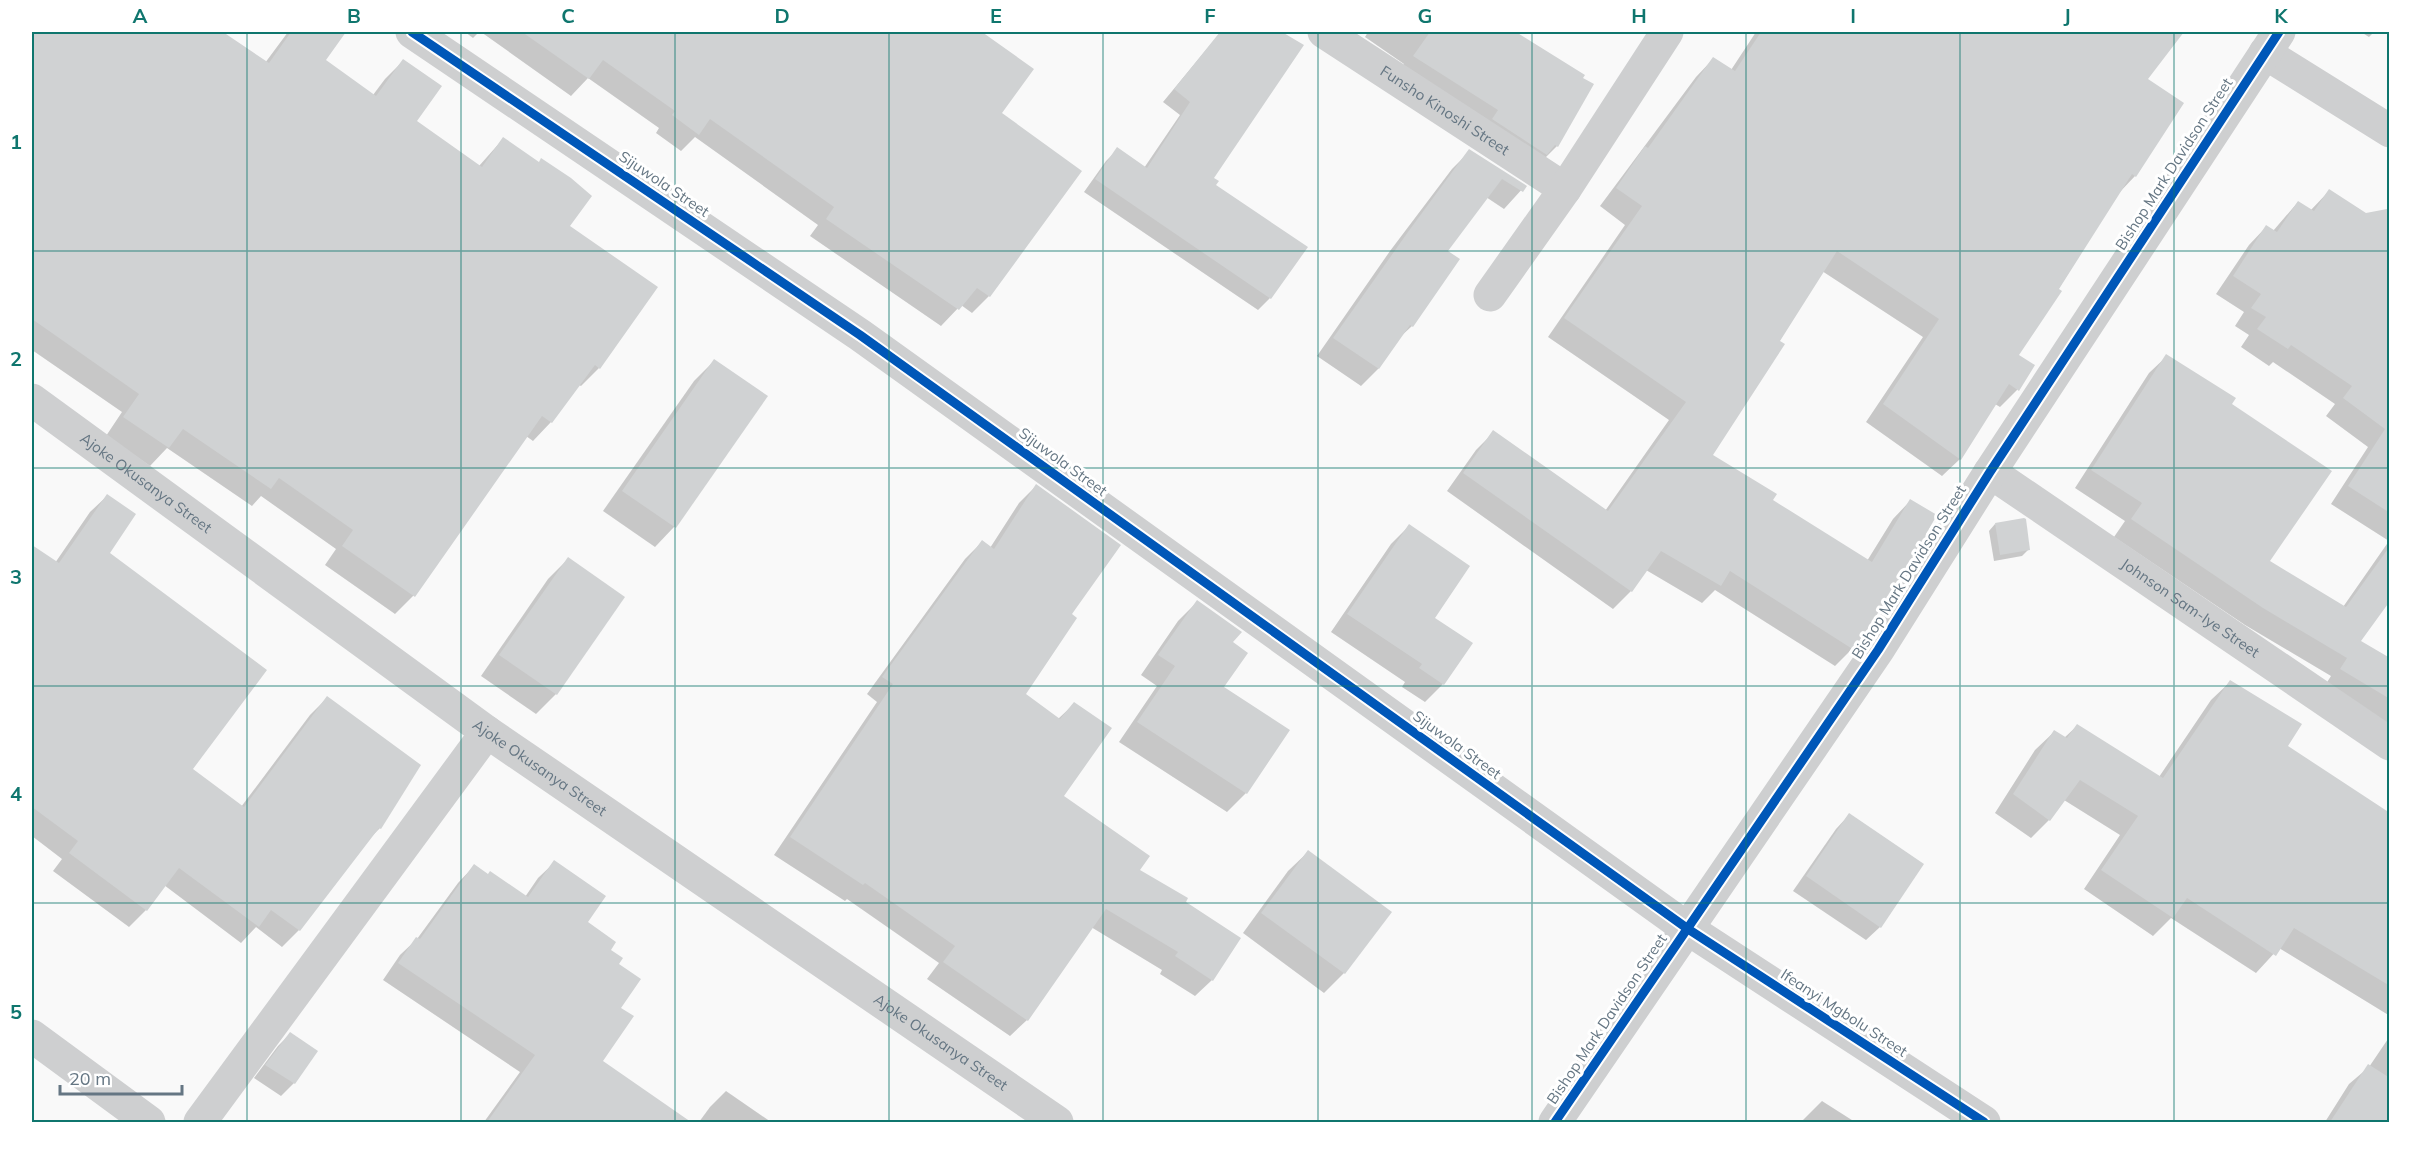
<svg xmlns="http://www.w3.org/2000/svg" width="2421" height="1154" font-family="Mulish,sans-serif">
  <rect width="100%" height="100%" fill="#f9f9f9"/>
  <g fill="#0003">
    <path d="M32 32H221L265 63 288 32H344L323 61 373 95 385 79 403 61 415 122 479 166 503 139 568 226 599 368 581 386 579 385 551 422 533 441 526 436 413 596 395 614 325 565 336 549 261 496 252 506 167 448 150 466 106 436 122 412 32 350Z"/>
    <path d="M465 32H479L473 38Z"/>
    <path d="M481 32H979L1032 69 1000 113 989 296 972 313 961 305 941 326 810 236 818 225 695 137 681 151 656 133 659 128 588 78 571 96Z"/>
    <path d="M1221 32H1280L1302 46 1212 178 1214 185 1305 247 1270 298 1258 310 1084 192 1106 161 1118 149 1144 168 1180 115 1163 102Z"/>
    <path d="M1368 32H1513L1583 76 1557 146 1541 162 1398 73 1404 64 1365 37Z"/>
    <path d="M1756 32H2175L2180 34 2146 80 2135 176 2118 194 2017 355V390L2000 407 1995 404 1960 459 1942 476 1866 422 1923 337 1822 271 1710 455 1771 501 1867 561 1893 519 1910 501 1852 649 1835 666 1715 590 1702 603 1646 570 1631 591 1613 609 1447 491 1476 450 1494 432 1605 511 1669 420 1548 337 1625 225 1600 206 1696 77 1713 59 1731 70Z"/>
    <path d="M2361 32H2374L2369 37Z"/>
    <path d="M1470 151 1524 187 1504 209 1486 197 1446 251 1412 326 1399 338 1378 369 1361 386 1317 356 1390 251 1452 169Z"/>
    <path d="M2329 191 2390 235V598L2359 642 2390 660V727L2324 687 2331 676 2245 625 2114 537 2125 521 2075 488 2149 373 2167 356 2230 404 2268 562 2343 607 2389 541 2331 504 2368 447 2326 416 2335 404 2273 362 2269 366 2241 347 2249 335 2235 326 2244 312 2216 294 2249 245 2266 227 2273 231 2298 202 2310 211Z"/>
    <path d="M714 361 766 397 674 527 655 547 603 511 694 381Z"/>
    <path d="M1036 486 1070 614 1024 694 1058 719 1074 704 1062 797 1138 870 1184 902 1212 980 1195 996 1160 974 1162 970 1091 927 1027 1020 1010 1036 927 979 939 963 847 899 845 901 774 855 877 702 867 694 965 559 982 542 990 548 1019 503Z"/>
    <path d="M107 496 108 554 191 769 241 807 310 715 327 698 380 828 367 841 299 930 282 947 256 927 241 943 164 885 146 910 129 927 53 871 62 859 32 836V547L55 563 90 512Z"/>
    <path d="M1995 524 2028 550 2022 556 1994 561 1989 531Z"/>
    <path d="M1409 526 1433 618 1471 643 1443 684 1425 702 1402 687 1405 682 1331 632 1391 544Z"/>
    <path d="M568 559 556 694 536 714 481 676 548 579Z"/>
    <path d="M1197 602 1231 643 1222 687 1246 793 1227 812 1119 742 1157 686 1141 675 1178 621Z"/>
    <path d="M2230 682 2285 747 2390 814V1016L2279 948 2256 973 2171 918 2153 936 2084 889 2120 835 2064 800 2049 820 2031 838 1995 813 2035 750 2054 732 2064 738 2077 726 2159 777 2211 700Z"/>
    <path d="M1849 815 1880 927 1866 940 1793 891 1836 829Z"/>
    <path d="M1308 852 1390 912 1344 973 1324 993 1243 933 1288 871Z"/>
    <path d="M555 862 585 922 617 964 619 1008 601 1061 688 1122H484L520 1072 383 980 400 955 417 939 458 883 474 866 525 897 538 878Z"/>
    <path d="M290 1034 316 1051 294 1083 281 1096 254 1078 278 1046Z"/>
    <path d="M2390 1036V1122H2325L2349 1084 2369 1067Z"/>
    <path d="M726 1091 771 1122H699L710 1107Z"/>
    <path d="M1822 1101 1855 1122H1801Z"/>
  </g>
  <g fill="#d0d2d3">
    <path d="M32 32H223L269 63 291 32H346L326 60 376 96 403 59 442 86 417 121 482 167 503 137 539 162 541 158 571 178 592 196 570 226 658 287 600 369 595 365 552 423 542 416 415 597 342 546 353 530 279 478 271 489 183 429 169 448 123 417 139 394 32 319Z"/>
    <path d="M522 32H982L1034 69 1002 113 1082 171 990 297 977 288 959 310 826 219 834 207 710 119 699 135 672 115 675 111 603 60 589 79Z"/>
    <path d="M1220 32H1282L1304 45 1214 178 1219 181 1216 185 1308 247 1271 299 1095 179 1117 147 1147 168 1190 102 1174 89Z"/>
    <path d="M1430 32H1516L1585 75 1583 78 1594 84 1558 147 1555 145 1547 155 1492 119 1498 110 1413 56Z"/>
    <path d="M1761 32H2184L2148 79 2184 103 2136 177 2132 174 2059 289 2062 291 2019 355 2035 365 2019 391 2009 384 1961 460 1883 404 1939 319 1837 251 1780 341 1785 344 1713 455 1777 494 1773 500 1872 562 1910 499 1937 515 1926 534H1929L1854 650 1730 571 1721 586 1661 551 1632 592 1463 473 1493 430 1608 511 1686 402 1564 318 1642 206 1616 188 1645 146 1648 148 1713 57 1735 71Z"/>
    <path d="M1469 149 1527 186 1523 192 1502 179 1448 251 1460 259 1413 327 1410 325 1379 369 1333 338 1408 232Z"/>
    <path d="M2329 189 2366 213 2387 209 2390 226V513L2348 486 2385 429 2343 398 2352 386 2291 345 2288 349 2257 329 2266 317 2251 308 2261 294 2233 276 2266 225 2277 232 2298 201 2314 211Z"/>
    <path d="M2166 354 2236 398 2232 404 2332 471 2270 561 2346 607 2390 546V601L2361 641 2390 658V699L2340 669 2347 658 2263 608 2131 519 2142 503 2091 470Z"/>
    <path d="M714 359 768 396 676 528 622 491Z"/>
    <path d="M1036 484 1121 545 1072 614 1077 618 1026 694 1060 719 1074 702 1112 728 1064 796 1150 856 1140 870 1188 898 1186 902 1241 938 1213 981 1175 956 1178 952 1106 909 1028 1021 943 962 955 946 865 883 863 885 790 837 893 684 882 677 982 540 994 549Z"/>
    <path d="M107 494 136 514 110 553 267 670 193 769 244 807 327 696 421 765 381 829 379 828 300 931 271 910 259 927 179 868 147 911 69 853 78 841 32 807V545L59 563Z"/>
    <path d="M2024 518 2026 519 2030 550 2000 555 1995 523Z"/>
    <path d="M1409 524 1470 566 1435 618 1473 643 1444 685 1419 668 1422 664 1347 614Z"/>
    <path d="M568 557 625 597 557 695 499 655Z"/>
    <path d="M1197 600 1242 632 1233 642 1248 653 1224 687 1290 730 1247 794 1137 722 1175 666 1158 655Z"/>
    <path d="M2230 680 2302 724 2288 746 2390 813V986L2294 928 2276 956 2187 898 2173 918 2101 870 2138 816 2080 780 2050 821 2013 794 2054 730 2067 738 2077 724 2163 778Z"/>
    <path d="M1849 813 1924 864 1881 928 1806 876Z"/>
    <path d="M1308 850 1392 912 1345 974 1261 913Z"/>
    <path d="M554 860 606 896 588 922 616 942 611 950 623 958 619 964 641 979 621 1008 634 1016 603 1061 691 1122H487L535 1055 398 963 416 937 420 939 474 864 488 874 490 871 528 897Z"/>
    <path d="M290 1032 318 1051 295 1084 265 1065Z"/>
    <path d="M2368 1064 2390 1078V1122H2330Z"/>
  </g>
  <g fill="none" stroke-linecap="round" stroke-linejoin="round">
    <g stroke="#cecfd0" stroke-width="33">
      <path d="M412 32 860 335 1688 929 1984 1122"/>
      <path id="s1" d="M1324 32 1565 189"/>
      <path d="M2265 53 2390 131"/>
      <path d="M1490 295 1565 189 1667 32"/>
      <path id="s2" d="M32 400 487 732 1057 1122"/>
      <path id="s3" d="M1990 472 2390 744"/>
      <path d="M32 1036 149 1122"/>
      <path d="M200 1122 487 732"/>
      <path d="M1555 1122 1878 650 1990 472 2279 32"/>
    </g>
    <defs>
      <g id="cycleway">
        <path d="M412 32 860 335 1688 929 1984 1122"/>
        <path d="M1555 1122 1878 650 1990 472 2279 32"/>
      </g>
    </defs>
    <use href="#cycleway" stroke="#fff" stroke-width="13"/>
    <use href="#cycleway" stroke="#0057b8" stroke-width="9"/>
  </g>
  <path fill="none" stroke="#0f766e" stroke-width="1.5" stroke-opacity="0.55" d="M247 32V1122M461 32V1122M675 32V1122M889 32V1122M1103 32V1122M1318 32V1122M1532 32V1122M1746 32V1122M1960 32V1122M2174 32V1122M32 251H2390M32 468H2390M32 686H2390M32 903H2390"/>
  <g text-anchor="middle" stroke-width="6" stroke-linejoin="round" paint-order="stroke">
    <g font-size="15" fill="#657683" stroke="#fff">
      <text dy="5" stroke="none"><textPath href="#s1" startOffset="144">Funsho Kinoshi Street</textPath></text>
      <text transform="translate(2174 164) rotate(-57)" y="5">Bishop Mark Davidson Street</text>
      <text transform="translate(664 184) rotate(34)" y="5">Sijuwola Street</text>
      <text transform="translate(1063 462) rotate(36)" y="5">Sijuwola Street</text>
      <text dy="5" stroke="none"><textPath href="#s2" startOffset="141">Ajoke Okusanya Street</textPath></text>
      <text transform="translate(1909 572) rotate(-58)" y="5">Bishop Mark Davidson Street</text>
      <text dy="5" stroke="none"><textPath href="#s3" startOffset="242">Johnson Sam-Iye Street</textPath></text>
      <text transform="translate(1457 745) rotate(36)" y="5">Sijuwola Street</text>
      <text dy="5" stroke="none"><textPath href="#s2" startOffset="627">Ajoke Okusanya Street</textPath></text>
      <text transform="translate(1844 1013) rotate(33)" y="5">Ifeanyi Mgbolu Street</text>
      <text transform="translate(1607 1019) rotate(-56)" y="5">Bishop Mark Davidson Street</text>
      <text dy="5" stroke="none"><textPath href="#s2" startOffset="1113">Ajoke Okusanya Street</textPath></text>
    </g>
  </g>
  <rect width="2421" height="1154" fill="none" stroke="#ffffff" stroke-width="66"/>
  <path d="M60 1085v9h122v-9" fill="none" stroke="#657683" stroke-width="3"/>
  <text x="69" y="1085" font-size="18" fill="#657683" stroke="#ffffff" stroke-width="4.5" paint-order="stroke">20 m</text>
  <rect x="33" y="33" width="2355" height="1088" fill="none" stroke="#0f766e" stroke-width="2"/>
  <g font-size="20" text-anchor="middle" font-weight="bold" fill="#0f766e">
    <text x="140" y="23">A</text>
    <text x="354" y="23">B</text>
    <text x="568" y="23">C</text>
    <text x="782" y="23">D</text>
    <text x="996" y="23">E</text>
    <text x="1210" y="23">F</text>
    <text x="1425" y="23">G</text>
    <text x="1639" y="23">H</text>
    <text x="1853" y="23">I</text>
    <text x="2067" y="23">J</text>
    <text x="2281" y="23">K</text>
    <text x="16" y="149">1</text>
    <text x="16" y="366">2</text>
    <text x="16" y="584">3</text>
    <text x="16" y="801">4</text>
    <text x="16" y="1019">5</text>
  </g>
</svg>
